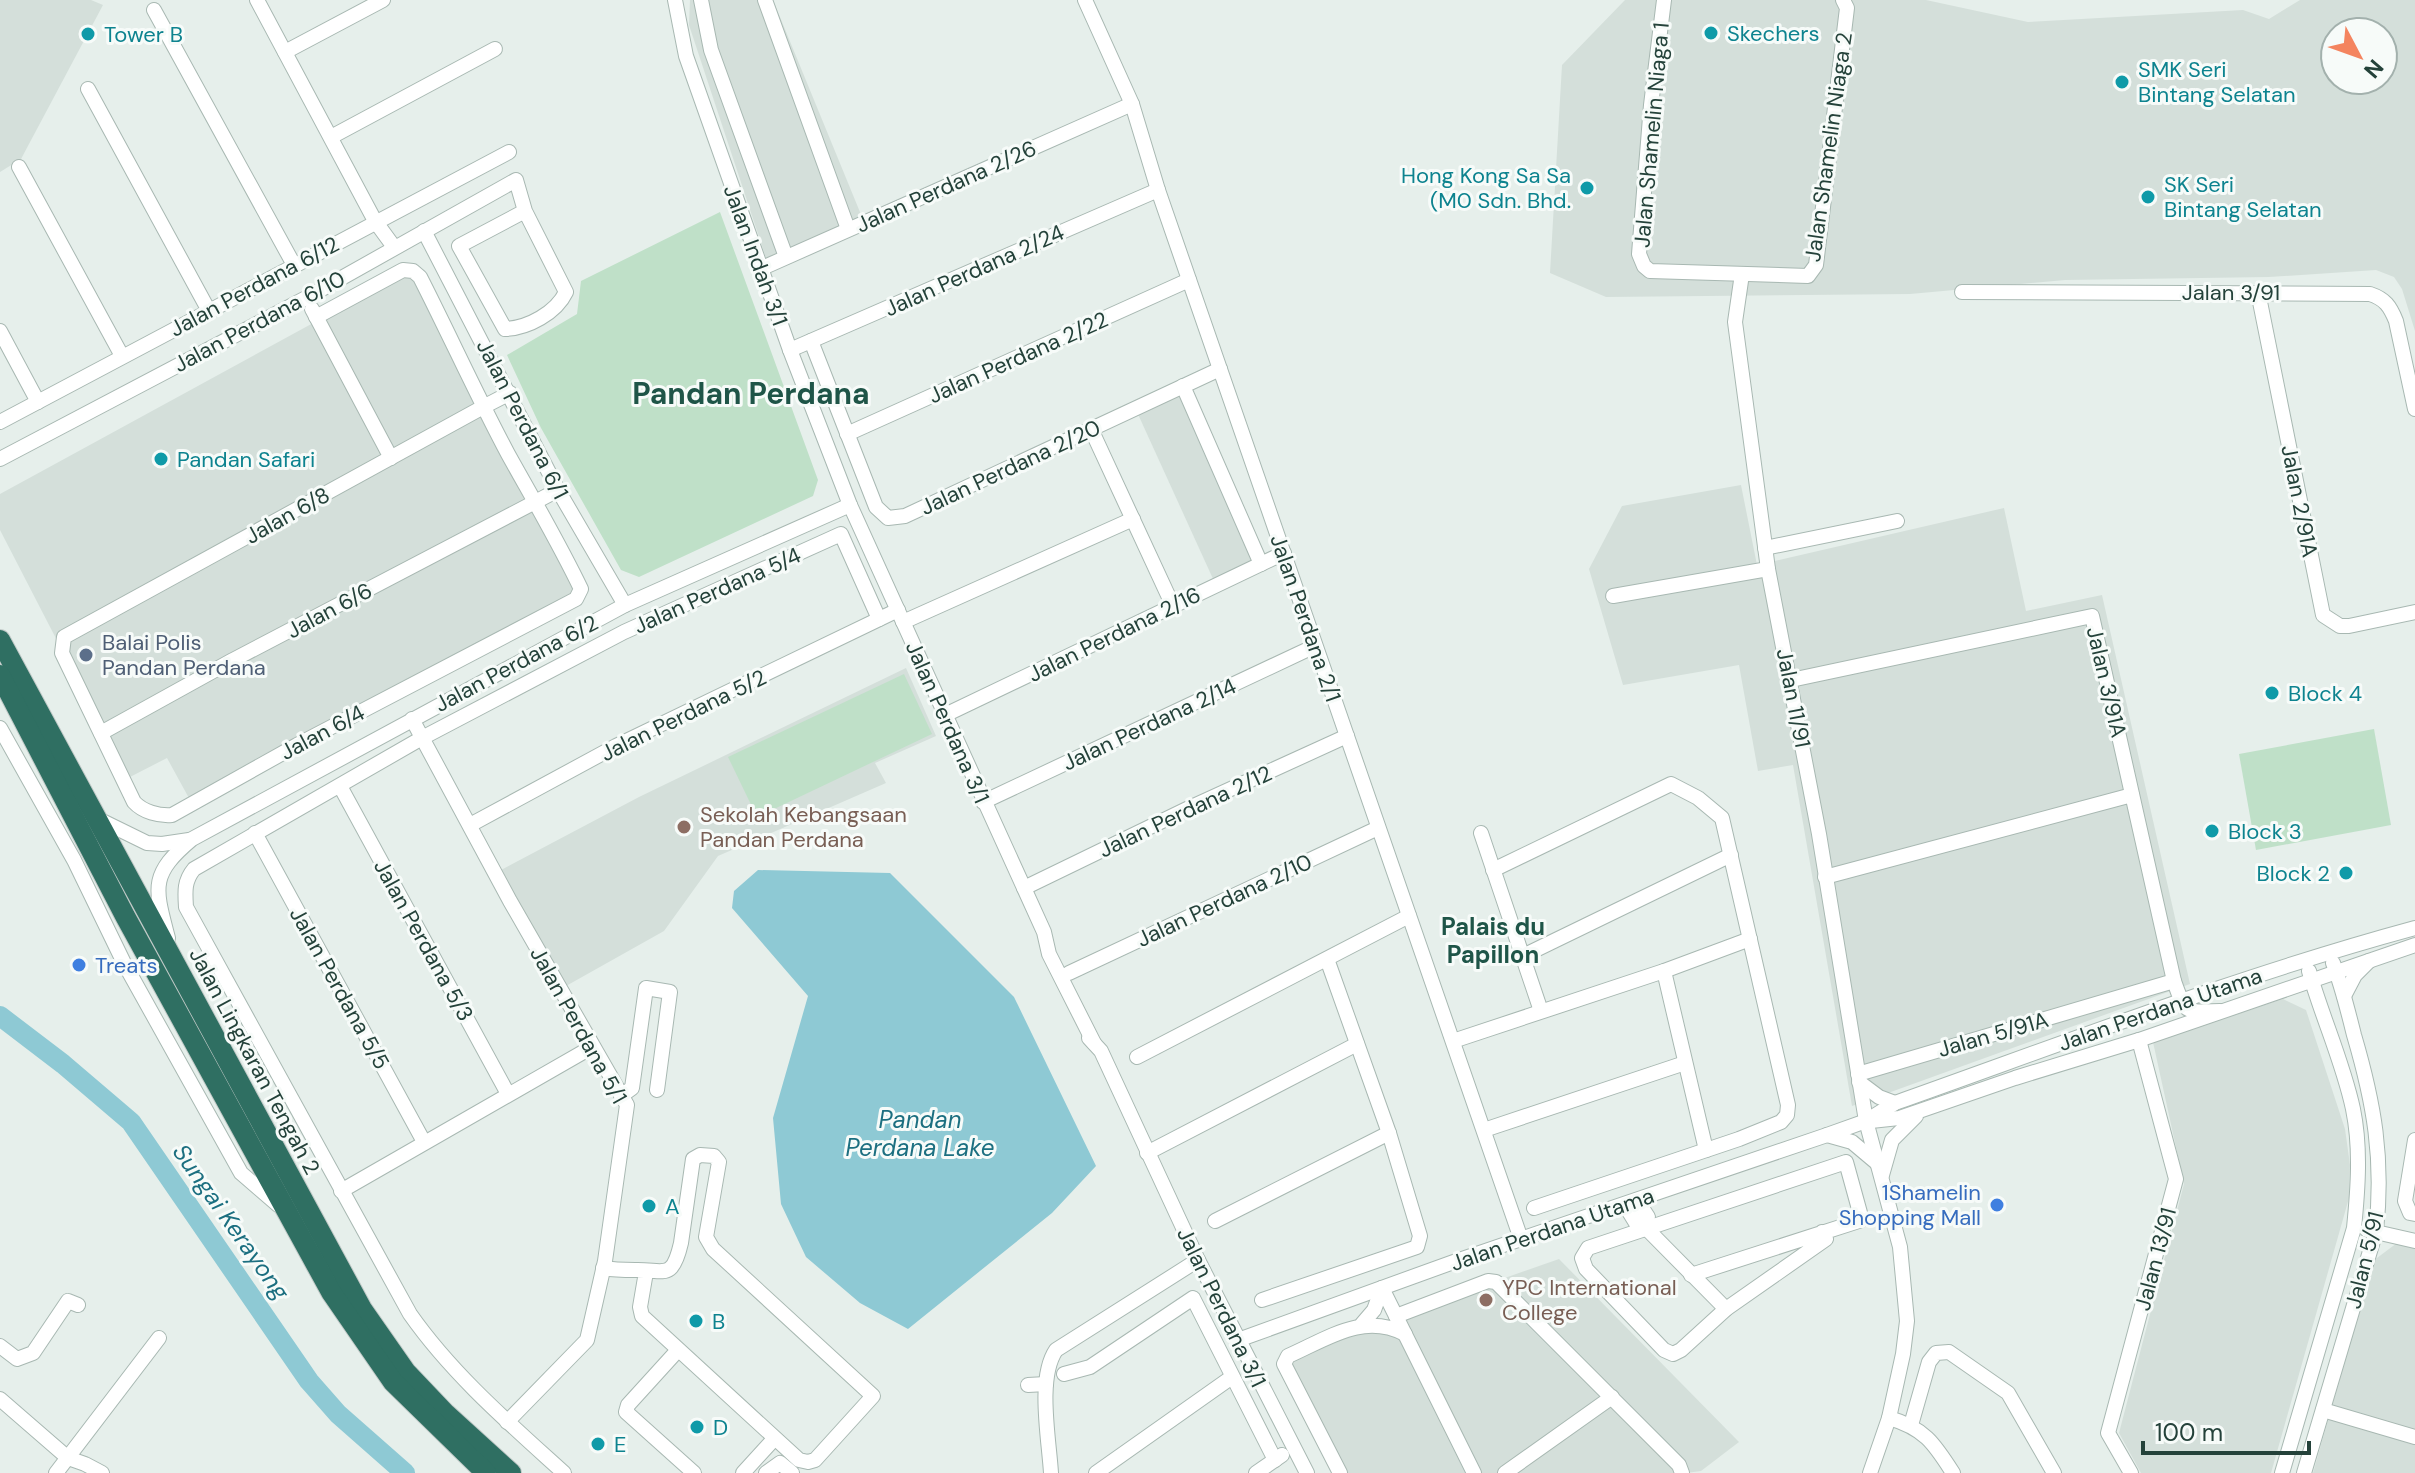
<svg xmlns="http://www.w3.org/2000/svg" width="2415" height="1473" font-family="'DM Sans',sans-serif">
  <rect width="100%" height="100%" fill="#e6efeb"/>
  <g fill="#d4dfda" fill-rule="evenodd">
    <path d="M0 0H91L103 5 21 159 0 172Z"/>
    <path d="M690 0H773L862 217 766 258 689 25Z"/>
    <path d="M1625 0H1926L2028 22 2243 10 2269 19 2300 0H2415V331L2402 289 2394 277 2376 270 2269 277 2065 280 1910 294 1606 297 1550 273 1562 65ZM2335 32H2383V80H2335Z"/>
    <path d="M403 274 412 275 577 590 573 596 190 800 167 758 128 778 0 530V494Z"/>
    <path d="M1181 392 1254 561 1214 581 1137 412Z"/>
    <path d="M1741 485 1757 565 2004 508 2026 611 2102 595 2190 984 1852 1106 1793 765 1758 771 1739 665 1623 685 1589 569 1622 506Z"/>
    <path d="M906 668 936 736 875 763 886 783 718 856 664 931 566 986 501 870 639 797Z"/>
    <path d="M2283 999 2306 1010 2345 1129 2350 1165 2349 1198 2271 1473H2141L2119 1433 2184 1184 2153 1042Z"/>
    <path d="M2397 1243 2415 1248V1473H2313L2373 1261Z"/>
    <path d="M1559 1259 1739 1442 1701 1471 1686 1473H1347L1289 1366 1291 1359 1363 1328Z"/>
  </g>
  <g fill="#bfe0c8">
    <path d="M720 212 818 480 813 496 639 577 621 570 541 428 507 355 577 314 581 281Z"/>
    <path d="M904 674 932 734 757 817 728 757Z"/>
    <path d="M2374 729 2391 825 2256 850 2239 754Z"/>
  </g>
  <path fill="#8ec9d4" d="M758 870 890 873 1014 997 1096 1166 1052 1213 908 1329 860 1303 806 1257 781 1204 773 1118 808 996 732 908 734 891Z"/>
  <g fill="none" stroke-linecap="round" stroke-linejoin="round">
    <path stroke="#8ec9d4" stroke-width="20" d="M0 1016 63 1064 131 1122 309 1381 338 1414 405 1473"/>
    <defs>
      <g id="minor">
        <path d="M257 0 375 221 394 247"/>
        <path d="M675 0 686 56 790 350 850 505 1044 932 1049 954 1094 1043"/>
        <path d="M701 0 711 50 786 257"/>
        <path d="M765 0 848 229"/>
        <path d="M1085 0 1132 104 1158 190 1521 1239"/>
        <path d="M1664 0 1651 105 1639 254 1644 266 1650 271 1808 276 1816 265 1847 8 1843 0"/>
        <path d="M154 10 294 265"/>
        <path d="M285 52 383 0"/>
        <path d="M88 89 209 311"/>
        <path d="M331 137 495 49"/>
        <path d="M19 167 122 356"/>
        <path d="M424 231 558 490 625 605"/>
        <path d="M760 269 1132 104"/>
        <path d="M1742 274 1735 322 1768 569 1819 834 1866 1121 1900 1247 1907 1321 1903 1354 1889 1418 1870 1473"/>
        <path d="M1962 292 2370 294C2385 299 2390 306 2396 321L2415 409"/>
        <path d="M2258 292 2323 615 2340 626H2349L2415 612"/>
        <path d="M312 309 391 458"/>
        <path d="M316 317 403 270 413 271 420 277C450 336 477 396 508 454 533 499 559 543 581 589L576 599 297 745 172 815C159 816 143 812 134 802L62 653 64 637 485 406 510 393"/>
        <path d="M0 331 38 402"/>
        <path d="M811 341 876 507 888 518 905 516 1220 369"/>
        <path d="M790 350 1158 190"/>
        <path d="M1183 386 1261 564"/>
        <path d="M0 422 509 152"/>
        <path d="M1091 429 1173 606"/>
        <path d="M847 434 1189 280"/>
        <path d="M0 459 306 298 516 180 525 211 566 292C556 313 528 328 505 329L459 246 525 211"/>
        <path d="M1765 548 1897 521"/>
        <path d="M1613 596 1768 569"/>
        <path d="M903 622 1133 519"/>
        <path d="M1791 680 2092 616 2174 981C2186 1015 2184 1012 2220 1011"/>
        <path d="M945 715 1284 553"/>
        <path d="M412 719 510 901 627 1105 605 1261 587 1340 507 1422"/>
        <path d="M0 728 74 860 124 963 241 1173 278 1205"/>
        <path d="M101 733 233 660 558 490"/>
        <path d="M340 786 508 1094"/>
        <path d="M983 802 1315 646"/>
        <path d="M96 818 147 843 162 844 189 840"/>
        <path d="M470 825 616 746 898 610"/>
        <path d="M255 833 424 1142"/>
        <path d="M1481 833 1541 1011"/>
        <path d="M1493 870 1671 784 1698 798 1722 818 1788 1105 1787 1115 1781 1122 1739 1139 1534 1208"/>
        <path d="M1825 877 2132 795"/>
        <path d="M1024 888 1189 808 1347 736"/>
        <path d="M168 938C155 888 149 875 192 839L625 605 850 505"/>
        <path d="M1523 956 1731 855"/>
        <path d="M1664 971 1706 1150"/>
        <path d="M1069 973 1378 828"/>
        <path d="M2344 996 2355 975 2369 961"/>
        <path d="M1089 1038 1101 1051 1198 1260 1307 1473"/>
        <path d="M1453 1041 1664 971 1750 939"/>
        <path d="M1137 1057 1409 916"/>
        <path d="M1858 1074 2174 981"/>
        <path d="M1859 1082 1879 1097 1895 1103"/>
        <path d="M621 1096 632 1088 646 988 670 992 657 1090"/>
        <path d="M1871 1121 1899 1118 2015 1078 2139 1040 2415 945"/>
        <path d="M1484 1130 1685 1063"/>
        <path d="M1827 1135 1852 1142 1877 1163"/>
        <path d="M2415 1140 2405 1201 2410 1213 2415 1214"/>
        <path d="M1147 1153 1357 1044"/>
        <path d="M1882 1175 1892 1140 1916 1116"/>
        <path d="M341 1191 592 1047"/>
        <path d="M1637 1200 1648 1217 1645 1227"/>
        <path d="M1625 1205 1636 1223 1645 1227 1726 1309"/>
        <path d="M1215 1221 1389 1133"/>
        <path d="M2367 1230 2415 1241"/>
        <path d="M603 1268C615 1270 624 1270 635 1270 664 1269 672 1282 681 1243L693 1159 700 1155 714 1156 719 1162 706 1237 713 1249 873 1396 815 1460 808 1462 799 1460 642 1316 640 1307 646 1272"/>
        <path d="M1691 1275 1862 1220 1846 1162 1588 1248 1582 1258 1586 1269 1664 1350 1673 1354 1681 1350 1726 1309 1826 1239 1822 1232"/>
        <path d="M1382 1288 1474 1473"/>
        <path d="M1262 1300 1417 1247 1420 1236 1389 1133 1327 959"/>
        <path d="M1396 1316 1488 1281 1496 1282 1679 1465 1682 1473"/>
        <path d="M1362 1324 1374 1310 1382 1288"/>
        <path d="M1238 1340 1459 1260 1827 1135 1866 1121 1895 1103C2067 1042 2238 976 2415 928"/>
        <path d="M0 1346 17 1359 33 1353 68 1301 78 1305"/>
        <path d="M678 1350 628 1405 626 1412 694 1473"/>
        <path d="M1064 1374 1090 1367 1193 1298 1275 1460"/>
        <path d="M1028 1385 1046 1384"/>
        <path d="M0 1399 68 1458 85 1464 102 1473"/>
        <path d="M2323 1410 2415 1437"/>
        <path d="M1889 1418C1924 1428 1934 1443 1953 1473"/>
        <path d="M1911 1425 1929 1362 1936 1353 1949 1352 2008 1393 2054 1473"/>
        <path d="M56 1473 159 1338"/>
        <path d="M564 1473C510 1424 452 1374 410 1314L186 907C185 892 184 881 194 869L422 738 624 632 841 534 879 619"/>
        <path d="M743 1473 774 1439"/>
        <path d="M766 1473 780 1463 792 1473"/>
        <path d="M1051 1473C1049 1439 1037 1378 1056 1350L1198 1260"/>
        <path d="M1096 1473 1232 1377"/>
        <path d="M1256 1473 1282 1455"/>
        <path d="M1340 1473 1284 1364 1288 1356C1327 1339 1363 1312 1405 1334"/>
        <path d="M1505 1473 1612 1397"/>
        <path d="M2131 1473 2108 1433 2176 1179 2139 1040"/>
        <path d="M2282 1473 2354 1228C2358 1188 2361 1148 2353 1109 2343 1062 2322 1017 2309 971"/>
        <path d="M2304 1473 2376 1231C2384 1159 2374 1103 2354 1035 2348 1011 2342 986 2333 963"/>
      </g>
      <g id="highway">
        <path d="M0 640 362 1309 406 1372 445 1413 511 1473"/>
        <path d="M0 675 125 916 331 1292 393 1382 486 1473"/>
      </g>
    </defs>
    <use href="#minor" stroke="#a8b8b2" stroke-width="16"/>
    <use href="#highway" stroke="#c2cac8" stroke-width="22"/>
    <use href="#minor" stroke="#fff" stroke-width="14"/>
    <use href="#highway" stroke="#2f6f62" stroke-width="20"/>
  </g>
  <g fill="#0f9aa8" stroke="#f7fbf9" stroke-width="3">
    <circle cx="1711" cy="33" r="8"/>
    <circle cx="88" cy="34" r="8"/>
    <circle cx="2122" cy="82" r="8"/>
    <circle cx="1587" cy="188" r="8"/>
    <circle cx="2148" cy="197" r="8"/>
    <circle cx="161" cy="459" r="8"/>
    <circle cx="2272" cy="693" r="8"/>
    <circle cx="2212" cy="831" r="8"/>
    <circle cx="2346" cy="873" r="8"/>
    <circle cx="649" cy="1206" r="8"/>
    <circle cx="696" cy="1321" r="8"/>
    <circle cx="697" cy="1427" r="8"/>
    <circle cx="598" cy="1444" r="8"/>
  </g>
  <circle fill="#5c6f8a" stroke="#f7fbf9" stroke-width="3" cx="86" cy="655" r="8"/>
  <g fill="#8d6e63" stroke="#f7fbf9" stroke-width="3">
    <circle cx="684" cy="827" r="8"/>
    <circle cx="1486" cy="1300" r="8"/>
  </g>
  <g fill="#3f7fe0" stroke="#f7fbf9" stroke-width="3">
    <circle cx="79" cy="965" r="8"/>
    <circle cx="1997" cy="1205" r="8"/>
  </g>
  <g text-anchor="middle" stroke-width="6" stroke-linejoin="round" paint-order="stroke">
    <g font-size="22" fill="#0d838f" stroke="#f7fbf9" text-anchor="start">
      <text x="1727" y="41">Skechers</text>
      <text x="104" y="42">Tower B</text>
      <text x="2138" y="77">SMK Seri<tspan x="2138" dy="25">Bintang Selatan</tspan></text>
      <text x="1571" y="183" text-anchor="end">Hong Kong Sa Sa<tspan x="1571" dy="25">(M0 Sdn. Bhd.</tspan></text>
      <text x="2164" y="192">SK Seri<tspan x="2164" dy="25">Bintang Selatan</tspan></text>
      <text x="177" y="467">Pandan Safari</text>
      <text x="2288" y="701">Block 4</text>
      <text x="2228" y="839">Block 3</text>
      <text x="2330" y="881" text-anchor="end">Block 2</text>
      <text x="665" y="1214">A</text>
      <text x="712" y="1329">B</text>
      <text x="713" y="1435">D</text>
      <text x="614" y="1452">E</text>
    </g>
    <g font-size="22" fill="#24423a" stroke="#f7fbf9">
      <text transform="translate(1651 135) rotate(-85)" y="8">Jalan Shamelin Niaga 1</text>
      <text transform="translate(1828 147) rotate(-82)" y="8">Jalan Shamelin Niaga 2</text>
      <text transform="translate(946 186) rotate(-24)" y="8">Jalan Perdana 2/26</text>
      <text transform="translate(756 255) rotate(70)" y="8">Jalan Indah 3/1</text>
      <text transform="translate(974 270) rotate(-24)" y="8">Jalan Perdana 2/24</text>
      <text transform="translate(254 286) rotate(-28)" y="8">Jalan Perdana 6/12</text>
      <text x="2231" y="300">Jalan 3/91</text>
      <text transform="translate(259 321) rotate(-28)" y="8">Jalan Perdana 6/10</text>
      <text transform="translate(1018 357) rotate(-24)" y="8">Jalan Perdana 2/22</text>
      <text transform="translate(523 419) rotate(63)" y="8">Jalan Perdana 6/1</text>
      <text transform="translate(1010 467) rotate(-25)" y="8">Jalan Perdana 2/20</text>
      <text transform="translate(2300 501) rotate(79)" y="8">Jalan 2/91A</text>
      <text transform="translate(287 515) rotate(-29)" y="8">Jalan 6/8</text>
      <text transform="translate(717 590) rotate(-24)" y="8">Jalan Perdana 5/4</text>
      <text transform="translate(329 610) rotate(-28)" y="8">Jalan 6/6</text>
      <text transform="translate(1306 618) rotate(71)" y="8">Jalan Perdana 2/1</text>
      <text transform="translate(1114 634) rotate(-26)" y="8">Jalan Perdana 2/16</text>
      <text transform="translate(516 663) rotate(-28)" y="8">Jalan Perdana 6/2</text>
      <text transform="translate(2107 682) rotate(77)" y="8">Jalan 3/91A</text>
      <text transform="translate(1794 698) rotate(79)" y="8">Jalan 11/91</text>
      <text transform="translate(683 715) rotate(-26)" y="8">Jalan Perdana 5/2</text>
      <text transform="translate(948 722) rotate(66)" y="8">Jalan Perdana 3/1</text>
      <text transform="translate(1149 724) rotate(-25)" y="8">Jalan Perdana 2/14</text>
      <text transform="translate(322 732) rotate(-28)" y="8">Jalan 6/4</text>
      <text transform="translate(1185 811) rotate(-25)" y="8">Jalan Perdana 2/12</text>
      <text transform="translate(1224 900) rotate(-25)" y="8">Jalan Perdana 2/10</text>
      <text transform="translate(424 940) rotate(61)" y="8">Jalan Perdana 5/3</text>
      <text transform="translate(340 988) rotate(61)" y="8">Jalan Perdana 5/5</text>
      <text transform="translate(2160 1009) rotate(-19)" y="8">Jalan Perdana Utama</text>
      <text transform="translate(579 1025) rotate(61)" y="8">Jalan Perdana 5/1</text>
      <text transform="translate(1993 1034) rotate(-16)" y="8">Jalan 5/91A</text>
      <text transform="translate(255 1061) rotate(62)" y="8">Jalan Lingkaran Tengah 2</text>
      <text transform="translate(1552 1229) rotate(-19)" y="8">Jalan Perdana Utama</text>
      <text transform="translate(2155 1259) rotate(-75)" y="8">Jalan 13/91</text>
      <text transform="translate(2364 1260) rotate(-76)" y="8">Jalan 5/91</text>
      <text transform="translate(1222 1307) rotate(64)" y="8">Jalan Perdana 3/1</text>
    </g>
    <g font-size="22" fill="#4e5e75" stroke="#f7fbf9" text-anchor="start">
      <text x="102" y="650">Balai Polis<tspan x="102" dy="25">Pandan Perdana</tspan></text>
    </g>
    <g font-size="22" fill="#785e54" stroke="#f7fbf9" text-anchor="start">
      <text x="700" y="822">Sekolah Kebangsaan<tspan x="700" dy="25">Pandan Perdana</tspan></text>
      <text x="1502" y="1295">YPC International<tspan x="1502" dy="25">College</tspan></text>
    </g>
    <g font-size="22" fill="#366cbe" stroke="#f7fbf9" text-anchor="start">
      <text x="95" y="973">Treats</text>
      <text x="1981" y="1200" text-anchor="end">1Shamelin<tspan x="1981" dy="25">Shopping Mall</tspan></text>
    </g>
    <g font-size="24" font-weight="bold" fill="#1f5548" stroke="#f7fbf9">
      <text x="1493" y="935">Palais du<tspan x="1493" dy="28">Papillon</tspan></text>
    </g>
    <g font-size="24" font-style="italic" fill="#1c6f80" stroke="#f7fbf9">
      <text x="920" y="1128">Pandan<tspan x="920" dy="28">Perdana Lake</tspan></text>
      <text transform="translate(231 1222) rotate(55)" y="8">Sungai Kerayong</text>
    </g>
    <g font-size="30" font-weight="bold" fill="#1f5548" stroke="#f7fbf9">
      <text x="751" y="404">Pandan Perdana</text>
    </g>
  </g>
  <g transform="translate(2359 56) rotate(131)"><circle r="38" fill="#f7fbf9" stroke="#a3b1ad" stroke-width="2"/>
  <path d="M0-6L14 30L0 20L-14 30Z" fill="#f4845f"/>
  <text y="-12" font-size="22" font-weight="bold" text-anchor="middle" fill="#24423a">N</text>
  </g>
  <path d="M2143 1441v12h166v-12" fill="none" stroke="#24423a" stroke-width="4"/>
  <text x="2155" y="1441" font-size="24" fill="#24423a" stroke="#f7fbf9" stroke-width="6" paint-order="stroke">100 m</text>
</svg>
